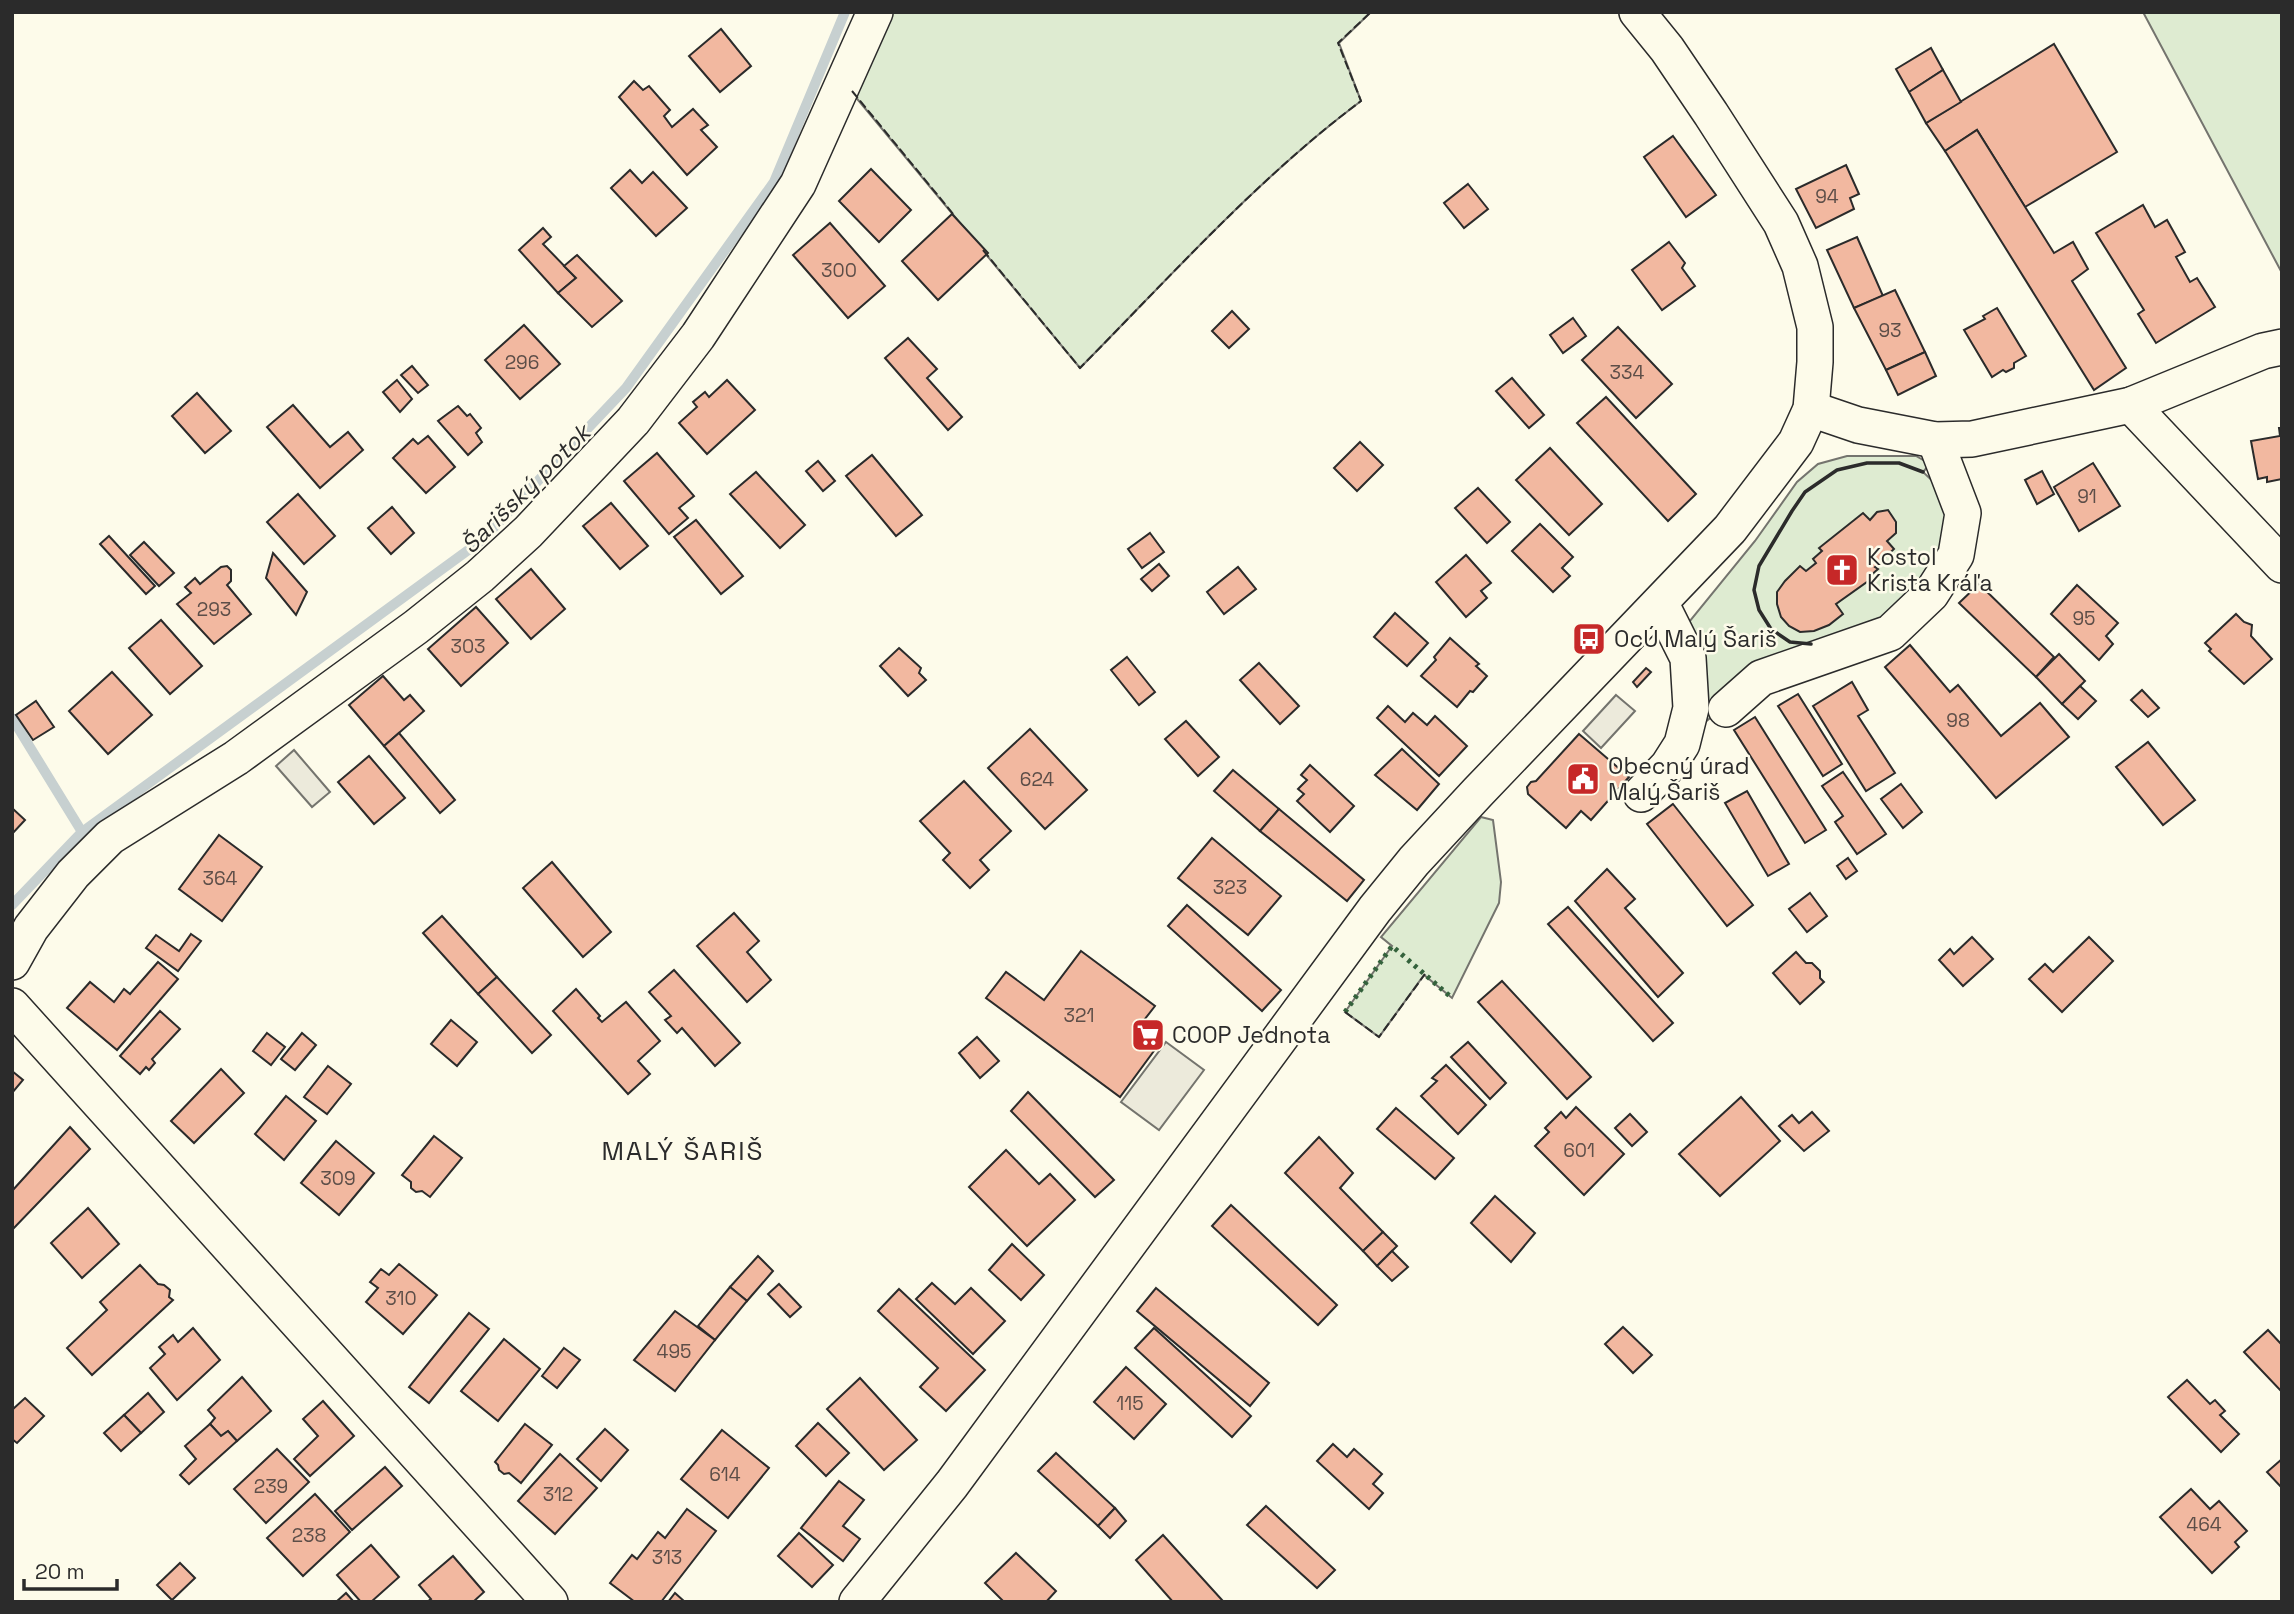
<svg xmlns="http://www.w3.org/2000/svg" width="2294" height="1614" font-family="'Space Grotesk',sans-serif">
  <rect width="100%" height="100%" fill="#fdfbea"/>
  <g fill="#deebd1" stroke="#74746e" stroke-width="2">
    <path d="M887 12H1371L1339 43 1361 101C1258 178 1171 276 1080 368L849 89Z"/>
    <path d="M2143 12H2282V273Z"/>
    <path d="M1847 456H1916L1930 464 1923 472 1940 488 1948 503V536L1909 596 1872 625 1755 666 1709 719 1695 730 1689 622 1755 541 1797 482 1818 464Z"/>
    <path d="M1481 817 1493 820 1501 882 1499 903 1452 998 1424 975 1379 1037 1345 1012 1392 946 1381 937Z"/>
  </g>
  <g fill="#eceadb" stroke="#74746e" stroke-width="2">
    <path d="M1616 695 1635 711 1601 748 1583 731Z"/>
    <path d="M294 750 330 792 312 807 276 766Z"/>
    <path d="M1166 1042 1204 1070 1159 1130 1121 1102Z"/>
  </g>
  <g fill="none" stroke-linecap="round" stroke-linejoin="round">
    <g stroke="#c7d0d0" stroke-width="10">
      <path d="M12 718 82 832"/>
      <path d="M12 905 82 832 482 540 626 388 774 182 845 12"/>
    </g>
  </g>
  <g fill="#f2b8a0" stroke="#2b2b2b" stroke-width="2">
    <path d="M721 29 751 66 720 92 689 56Z"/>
    <path d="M2054 44 2117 152 2025 207 1977 130 1945 151 1926 123Z"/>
    <path d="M1931 48 1943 70 1909 92 1896 69Z"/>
    <path d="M1943 70 1961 102 1926 123 1909 92Z"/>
    <path d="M634 81 643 90 649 86 670 110 664 116 672 127 693 109 708 125 701 130 717 147 687 175 619 97Z"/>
    <path d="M1977 130 2054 253 2073 242 2088 269 2072 281 2126 368 2094 390 1945 151Z"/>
    <path d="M1673 136 1716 195 1686 217 1644 157Z"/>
    <path d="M1846 165 1859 194 1850 198 1854 209 1816 228 1796 189Z"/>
    <path d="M871 169 911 210 879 242 839 201Z"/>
    <path d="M630 170 642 183 653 172 687 208 656 236 611 188Z"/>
    <path d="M1468 184 1488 209 1464 228 1444 203Z"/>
    <path d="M2143 205 2155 227 2167 220 2185 252 2176 257 2190 282 2197 278 2215 307 2156 343 2138 314 2144 310 2096 233Z"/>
    <path d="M952 214 988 253 938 300 902 261Z"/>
    <path d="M830 223 885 286 848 318 793 255Z"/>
    <path d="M543 228 551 237 543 244 576 278 558 293 519 250Z"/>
    <path d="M1857 237 1883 296 1854 308 1827 250Z"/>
    <path d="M1669 242 1685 263 1682 268 1695 286 1662 310 1632 270Z"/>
    <path d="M577 255 622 301 592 327 558 293 576 278 564 266Z"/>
    <path d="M1895 290 1925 352 1886 370 1854 308Z"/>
    <path d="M1997 308 2026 356 2014 363V368L2006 372 2003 370 1992 377 1964 330 1985 319 1983 316Z"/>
    <path d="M1232 311 1249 329 1229 348 1212 331Z"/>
    <path d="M1573 318 1586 336 1563 353 1550 335Z"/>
    <path d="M524 325 560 364 520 399 485 360Z"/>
    <path d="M1618 327 1672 384 1636 418 1582 360Z"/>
    <path d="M908 338 937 369 927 378 962 417 948 430 885 358Z"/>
    <path d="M1925 352 1936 376 1898 395 1886 370Z"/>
    <path d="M412 366 428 385 418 393 401 375Z"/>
    <path d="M1512 378 1544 415 1529 428 1496 391Z"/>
    <path d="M397 380 412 399 400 412 383 392Z"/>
    <path d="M727 380 755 410 707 454 679 423 697 407 693 402 705 392 709 397Z"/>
    <path d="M197 393 231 431 205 453 172 416Z"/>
    <path d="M1606 397 1696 494 1668 521 1577 423Z"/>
    <path d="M293 405 330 447 348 432 363 450 320 488 267 427Z"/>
    <path d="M458 406 467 416 470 414 481 428 476 433 482 442 468 455 438 421Z"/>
    <path d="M2279 428H2282V479L2267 482V477L2258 479 2251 441 2280 436Z"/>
    <path d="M428 436 455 467 426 493 393 458 413 439 418 444Z"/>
    <path d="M1360 442 1383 465 1357 491 1334 468Z"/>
    <path d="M1550 448 1602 504 1569 535 1516 480Z"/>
    <path d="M657 453 694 496 679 508 688 518 669 534 624 481Z"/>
    <path d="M872 455 922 515 896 536 846 476Z"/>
    <path d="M818 461 835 481 823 491 806 471Z"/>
    <path d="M2093 463 2120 506 2079 531 2054 487Z"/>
    <path d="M2042 471 2054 494 2037 504 2025 480Z"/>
    <path d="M756 472 805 525 780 548 730 494Z"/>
    <path d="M1478 488 1510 522 1487 543 1455 508Z"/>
    <path d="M298 494 335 536 304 564 267 522Z"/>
    <path d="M611 503 648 546 620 569 583 526Z"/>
    <path d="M392 507 414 533 391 554 368 528Z"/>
    <path d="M1888 510 1896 522V533L1887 541 1894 549 1875 567 1878 569 1869 577 1871 579 1836 604 1843 614 1829 625 1814 631 1800 632 1789 626 1781 617 1777 604V592L1785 581 1800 566 1806 571 1816 563 1813 559 1822 551 1819 548 1863 513 1870 520 1877 512Z"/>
    <path d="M696 520 743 576 721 594 674 537Z"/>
    <path d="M1540 524 1573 557 1562 568 1570 576 1553 592 1512 551Z"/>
    <path d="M1150 533 1164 552 1142 568 1128 549Z"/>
    <path d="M109 536 155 586 146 594 100 544Z"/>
    <path d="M144 542 174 573 159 586 130 555Z"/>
    <path d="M273 553 307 592 296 615 266 578Z"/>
    <path d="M1466 555 1491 583 1481 591 1487 598 1466 617 1436 582Z"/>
    <path d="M1159 564 1169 576 1152 591 1141 579Z"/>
    <path d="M227 566 231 570V581L227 585 251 614 214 644 177 604 191 593 185 587 195 578 200 584 221 567Z"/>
    <path d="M1238 567 1256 589 1224 614 1207 592Z"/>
    <path d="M531 569 565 609 531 639 496 599Z"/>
    <path d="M1979 584 2054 657 2036 677 1959 603Z"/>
    <path d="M2077 585 2118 623 2106 636 2113 644 2099 660 2051 614Z"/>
    <path d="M476 607 508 643 461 686 428 649Z"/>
    <path d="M1395 613 1428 643 1407 666 1374 637Z"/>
    <path d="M2236 614 2244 622 2252 625 2251 636 2272 659 2244 684 2209 651 2211 649 2205 643Z"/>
    <path d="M161 620 202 666 170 694 129 648Z"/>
    <path d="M1450 638 1479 664 1476 666 1487 676 1473 692 1470 691 1457 707 1421 676 1436 660 1434 657Z"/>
    <path d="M1910 645 1950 692 1958 685 2001 736 2040 703 2069 737 1996 798 1885 667Z"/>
    <path d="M899 648 921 668 919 673 926 680 908 696 880 666Z"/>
    <path d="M2059 654 2085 681 2062 704 2036 677Z"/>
    <path d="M1127 657 1155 692 1139 705 1111 670Z"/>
    <path d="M1259 663 1299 706 1280 724 1240 680Z"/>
    <path d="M1646 668 1651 672 1637 687 1633 682Z"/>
    <path d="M112 672 152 715 108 754 69 711Z"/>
    <path d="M383 676 404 700 410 695 424 711 384 746 349 705Z"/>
    <path d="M1852 682 1868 710 1858 716 1895 773 1866 791 1813 706Z"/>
    <path d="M2080 686 2096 701 2078 719 2062 704Z"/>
    <path d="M2142 690 2159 708 2148 717 2131 700Z"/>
    <path d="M1798 694 1842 764 1823 776 1778 706Z"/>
    <path d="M36 701 54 727 33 740 16 715Z"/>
    <path d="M1388 706 1405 722 1413 713 1427 725 1435 716 1467 746 1439 776 1377 718Z"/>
    <path d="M1755 717 1826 830 1805 843 1734 730Z"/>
    <path d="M1186 721 1219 757 1198 776 1165 739Z"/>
    <path d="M1030 729 1087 790 1045 829 988 768Z"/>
    <path d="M399 733 455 800 440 813 384 746Z"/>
    <path d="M1579 734 1629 777 1591 820 1581 811 1566 828 1528 794 1527 787 1531 782 1536 781Z"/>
    <path d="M2148 742 2195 800 2163 825 2116 767Z"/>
    <path d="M1402 749 1439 784 1417 810 1375 775Z"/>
    <path d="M369 756 405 798 374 824 338 782Z"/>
    <path d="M1310 765 1354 806 1330 832 1297 801 1304 794 1298 789 1307 780 1301 775Z"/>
    <path d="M1233 770 1279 809 1260 831 1214 791Z"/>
    <path d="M1843 772 1886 834 1857 854 1835 822 1843 816 1822 786Z"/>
    <path d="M964 781 1011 831 980 860 989 870 970 888 943 860 950 853 920 821Z"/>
    <path d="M1901 784 1922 812 1903 828 1881 799Z"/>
    <path d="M1747 791 1789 864 1768 876 1725 803Z"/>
    <path d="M1673 804 1753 905 1727 926 1647 824Z"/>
    <path d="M12 808 25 820 12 834Z"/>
    <path d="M1279 809 1364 880 1347 901 1260 831Z"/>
    <path d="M219 835 262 867 222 921 179 889Z"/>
    <path d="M1212 838 1281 896 1248 935 1178 878Z"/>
    <path d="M1848 858 1857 871 1846 879 1837 866Z"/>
    <path d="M552 862 611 932 583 957 523 888Z"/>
    <path d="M1607 869 1635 899 1625 908 1683 973 1658 997 1575 901Z"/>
    <path d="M1810 893 1827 916 1807 932 1789 909Z"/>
    <path d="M1187 905 1281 990 1262 1011 1168 926Z"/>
    <path d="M1568 907 1673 1023 1653 1041 1548 924Z"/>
    <path d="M734 913 759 941 747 952 771 980 747 1002 697 946Z"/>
    <path d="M442 916 497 977 478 994 423 933Z"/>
    <path d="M191 934 201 941 178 971 146 948 156 935 179 951Z"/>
    <path d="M1972 937 1993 959 1963 986 1939 960 1950 949 1954 954Z"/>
    <path d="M2089 937 2113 961 2062 1012 2029 979 2045 964 2053 972Z"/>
    <path d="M1081 951 1155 1006 1141 1024 1162 1040 1120 1097 986 998 1006 972 1044 1000Z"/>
    <path d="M1796 952 1806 963H1812L1820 971V978L1824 982 1800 1004 1773 973Z"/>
    <path d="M158 962 178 979 117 1050 67 1008 90 982 114 1002 124 989 130 994Z"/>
    <path d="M674 970 740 1043 715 1066 682 1028 677 1033 665 1020 671 1016 649 992Z"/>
    <path d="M497 977 551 1035 532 1053 478 994Z"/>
    <path d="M1502 981 1591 1077 1567 1099 1478 1002Z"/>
    <path d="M576 989 600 1016 598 1018 602 1022 626 1002 660 1041 638 1061 650 1074 628 1094 553 1011Z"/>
    <path d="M160 1011 180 1029 152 1059 155 1063 149 1070 146 1067 140 1074 120 1056Z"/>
    <path d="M451 1020 477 1042 457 1066 431 1044Z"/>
    <path d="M267 1033 285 1047 271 1065 253 1051Z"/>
    <path d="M302 1033 316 1045 295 1070 281 1059Z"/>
    <path d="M977 1037 999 1061 980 1078 959 1053Z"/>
    <path d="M1468 1042 1506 1083 1490 1099 1451 1057Z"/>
    <path d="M1446 1065 1486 1105 1458 1134 1421 1096 1437 1081 1432 1078Z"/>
    <path d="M328 1066 351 1084 327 1114 304 1097Z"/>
    <path d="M221 1069 244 1093 194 1143 171 1121Z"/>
    <path d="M12 1071 23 1080 12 1093Z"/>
    <path d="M1028 1092 1114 1180 1095 1197 1011 1111Z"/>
    <path d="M286 1096 316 1121 284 1160 255 1134Z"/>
    <path d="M1741 1097 1780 1141 1720 1196 1679 1154Z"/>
    <path d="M1576 1107 1624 1154 1584 1195 1535 1146 1549 1132 1545 1128 1561 1112 1566 1118Z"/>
    <path d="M1396 1108 1454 1158 1435 1179 1377 1129Z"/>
    <path d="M1812 1112 1829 1131 1804 1151 1779 1126 1792 1115 1799 1123Z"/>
    <path d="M1630 1114 1647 1132 1632 1146 1615 1128Z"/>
    <path d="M70 1127 90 1149 12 1230V1191Z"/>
    <path d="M434 1136 462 1158 430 1197 422 1191 416 1192 411 1188V1182L402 1175Z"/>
    <path d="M1319 1137 1353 1173 1340 1188 1383 1232 1363 1251 1285 1173Z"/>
    <path d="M336 1141 374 1173 339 1215 301 1183Z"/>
    <path d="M1006 1150 1039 1184 1050 1174 1075 1200 1027 1246 969 1187Z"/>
    <path d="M1495 1196 1535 1233 1511 1262 1471 1223Z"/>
    <path d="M1231 1205 1337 1305 1318 1325 1212 1226Z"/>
    <path d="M88 1208 119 1244 82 1278 51 1243Z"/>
    <path d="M1383 1232 1397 1246 1377 1266 1363 1251Z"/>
    <path d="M1012 1244 1044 1275 1021 1300 989 1270Z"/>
    <path d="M1392 1251 1408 1267 1392 1281 1377 1266Z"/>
    <path d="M758 1256 773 1271 747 1301 730 1287Z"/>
    <path d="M399 1264 437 1295 403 1334 366 1302 378 1288 370 1282 381 1269 389 1275Z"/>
    <path d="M140 1265 158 1284 164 1285 170 1290 169 1297 173 1300 92 1375 67 1348 107 1310 100 1302Z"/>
    <path d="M932 1283 955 1304 971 1288 1005 1321 973 1354 916 1299Z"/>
    <path d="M779 1284 801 1307 790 1317 768 1294Z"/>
    <path d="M730 1287 747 1301 715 1340 698 1326Z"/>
    <path d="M1156 1288 1269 1383 1250 1406 1137 1311Z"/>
    <path d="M899 1289 985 1370 946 1411 920 1387 938 1368 878 1311Z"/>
    <path d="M675 1311 715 1340 675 1391 634 1360Z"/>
    <path d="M469 1313 489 1329 429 1403 409 1387Z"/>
    <path d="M1623 1327 1652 1355 1633 1373 1605 1344Z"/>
    <path d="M193 1328 220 1360 177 1400 150 1368 165 1354 159 1347 173 1335 178 1342Z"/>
    <path d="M1154 1328 1251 1416 1232 1437 1135 1348Z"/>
    <path d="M2268 1330 2282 1345V1392L2244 1352Z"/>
    <path d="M504 1339 540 1369 498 1421 461 1391Z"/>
    <path d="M564 1348 580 1360 557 1388 542 1376Z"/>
    <path d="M1126 1367 1166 1404 1134 1439 1094 1402Z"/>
    <path d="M242 1377 271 1411 237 1441 228 1431 221 1436 210 1424 215 1418 208 1410Z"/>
    <path d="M860 1378 917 1440 884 1470 827 1409Z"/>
    <path d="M2187 1380 2210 1404 2215 1400 2225 1411 2220 1415 2239 1434 2221 1452 2168 1397Z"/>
    <path d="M148 1393 164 1412 141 1433 124 1415Z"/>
    <path d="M25 1398 44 1416 17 1443 12 1439V1410Z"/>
    <path d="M323 1401 354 1436 310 1476 294 1459 318 1436 303 1419Z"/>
    <path d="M124 1415 141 1433 121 1451 104 1433Z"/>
    <path d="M818 1423 849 1453 826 1476 796 1446Z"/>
    <path d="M210 1424 221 1436 228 1431 237 1441 189 1484 180 1475 196 1459 185 1446Z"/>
    <path d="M525 1424 552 1445 521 1483 509 1473 504 1474 499 1470 498 1465 495 1462Z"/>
    <path d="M605 1429 628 1450 601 1481 577 1459Z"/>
    <path d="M722 1430 769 1468 728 1518 681 1479Z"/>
    <path d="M1333 1444 1347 1457 1354 1449 1382 1474 1373 1484 1383 1493 1369 1509 1317 1461Z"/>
    <path d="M277 1449 309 1482 266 1523 234 1489Z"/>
    <path d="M1056 1453 1115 1508 1098 1526 1038 1471Z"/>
    <path d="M560 1454 597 1488 555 1534 518 1501Z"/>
    <path d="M2282 1459V1488L2267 1472Z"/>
    <path d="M385 1467 402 1486 352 1530 335 1511Z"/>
    <path d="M839 1481 864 1500 843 1526 860 1539 843 1561 801 1528Z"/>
    <path d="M2191 1489 2210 1509 2219 1501 2247 1531 2235 1542 2239 1547 2212 1573 2160 1517Z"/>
    <path d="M315 1494 350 1532 303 1576 267 1538Z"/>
    <path d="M1266 1506 1335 1570 1317 1588 1247 1525Z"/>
    <path d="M1115 1508 1126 1521 1110 1538 1098 1526Z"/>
    <path d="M687 1509 716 1531 661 1602H635L610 1583 632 1555 637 1559 658 1532 665 1538Z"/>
    <path d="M799 1533 833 1565 812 1587 778 1556Z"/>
    <path d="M1163 1535 1222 1600 1220 1602H1173L1136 1560Z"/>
    <path d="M371 1545 399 1577 371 1602H361L337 1575Z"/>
    <path d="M1016 1553 1056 1591 1046 1602H1004L985 1583Z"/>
    <path d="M453 1556 484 1592 473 1602H427L431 1599 419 1585Z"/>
    <path d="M180 1563 195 1578 172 1600 157 1585Z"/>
    <path d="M346 1593 354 1602H336Z"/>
    <path d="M675 1593 685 1602H668Z"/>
  </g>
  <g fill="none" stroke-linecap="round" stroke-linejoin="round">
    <defs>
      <g id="minor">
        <path d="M2131 405 2282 565"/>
        <path d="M1811 409 1858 425 1935 440 1972 439 2131 405 2263 351 2282 347"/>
        <path d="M1726 709 1761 678 1890 633 1931 594 1956 555 1963 513 1935 440"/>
        <path d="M1641 794 1668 766 1682 744 1691 708 1688 658 1661 604"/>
        <path d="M12 962 31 928 73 874 110 837 236 758 416 627 480 576 528 532 633 421 698 336 798 184 875 12"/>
        <path d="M12 1006 550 1602"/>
        <path d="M857 1602 952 1484 1375 909 1414 861 1478 792 1730 529 1796 442 1811 409 1815 362V327L1800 266 1781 223 1711 114 1667 49 1637 12"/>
      </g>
    </defs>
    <use href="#minor" stroke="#2b2b2b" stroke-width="38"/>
    <use href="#minor" stroke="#fdfbea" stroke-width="35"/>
    <path stroke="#34623c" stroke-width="5" stroke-dasharray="3.5 5" stroke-linecap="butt" d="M1345 1012 1392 946 1452 998"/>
    <g stroke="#2b2b2b" stroke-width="2" stroke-dasharray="9 3.5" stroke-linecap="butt">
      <path d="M852 91 954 215"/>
      <path d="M983 250 1080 368C1171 276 1258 178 1361 101L1338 43 1371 12"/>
      <path d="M1345 1012 1379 1037 1425 974"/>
    </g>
    <path stroke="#2b2b2b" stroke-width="3.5" d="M1811 644 1790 642 1771 629 1759 610 1754 590 1759 566 1792 511 1805 492 1837 470 1867 463H1899L1923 472"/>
  </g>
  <defs>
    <symbol id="church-square" viewBox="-11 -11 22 22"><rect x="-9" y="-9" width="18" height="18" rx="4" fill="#c62828" stroke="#fdfbea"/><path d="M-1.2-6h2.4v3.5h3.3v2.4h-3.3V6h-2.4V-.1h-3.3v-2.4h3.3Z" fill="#fff"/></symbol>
    <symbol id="bus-square" viewBox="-11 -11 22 22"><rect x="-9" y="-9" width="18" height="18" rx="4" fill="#c62828" stroke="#fdfbea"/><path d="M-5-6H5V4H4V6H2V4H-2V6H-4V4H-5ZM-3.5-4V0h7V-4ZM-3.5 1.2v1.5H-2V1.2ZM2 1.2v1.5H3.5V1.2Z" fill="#fff"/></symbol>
    <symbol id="civic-square" viewBox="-11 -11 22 22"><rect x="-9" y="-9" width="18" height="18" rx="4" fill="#c62828" stroke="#fdfbea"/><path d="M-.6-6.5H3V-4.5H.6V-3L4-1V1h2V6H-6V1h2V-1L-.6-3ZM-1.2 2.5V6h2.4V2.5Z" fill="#fff"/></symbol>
    <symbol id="supermarket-square" viewBox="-11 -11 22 22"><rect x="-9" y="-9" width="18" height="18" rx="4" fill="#c62828" stroke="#fdfbea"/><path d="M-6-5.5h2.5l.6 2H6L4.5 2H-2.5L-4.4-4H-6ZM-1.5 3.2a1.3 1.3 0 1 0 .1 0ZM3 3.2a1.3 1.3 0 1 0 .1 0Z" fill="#fff"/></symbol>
  </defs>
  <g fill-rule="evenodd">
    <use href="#church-square" x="1823" y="551" width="38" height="38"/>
    <use href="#bus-square" x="1570" y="620" width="38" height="38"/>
    <use href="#civic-square" x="1564" y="760" width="38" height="38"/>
    <use href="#supermarket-square" x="1129" y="1016" width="38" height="38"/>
  </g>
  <g text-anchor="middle" stroke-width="5" stroke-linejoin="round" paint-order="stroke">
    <g font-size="19" fill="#5d4e48">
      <text x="1827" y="203">94</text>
      <text x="839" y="277">300</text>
      <text x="1890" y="337">93</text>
      <text x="522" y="369">296</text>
      <text x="1627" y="379">334</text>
      <text x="2087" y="503">91</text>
      <text x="214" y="616">293</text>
      <text x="2084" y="625">95</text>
      <text x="468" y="653">303</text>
      <text x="1958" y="727">98</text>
      <text x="1037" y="786">624</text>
      <text x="220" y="885">364</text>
      <text x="1230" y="894">323</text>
      <text x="1079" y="1022">321</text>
      <text x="1579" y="1157">601</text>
      <text x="338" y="1185">309</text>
      <text x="401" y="1305">310</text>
      <text x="674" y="1358">495</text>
      <text x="1130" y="1410">115</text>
      <text x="725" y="1481">614</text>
      <text x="271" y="1493">239</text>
      <text x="558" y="1501">312</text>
      <text x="2204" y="1531">464</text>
      <text x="309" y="1542">238</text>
      <text x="667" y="1564">313</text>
    </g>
    <g font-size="23" fill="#2b2b2b" stroke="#fdfbea" text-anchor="start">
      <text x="1867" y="565">Kostol<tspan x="1867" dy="26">Krista Kráľa</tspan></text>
      <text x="1614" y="647">OcÚ Malý Šariš</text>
      <text x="1608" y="774">Obecný úrad<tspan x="1608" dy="26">Malý Šariš</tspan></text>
      <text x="1172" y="1043">COOP Jednota</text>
    </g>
    <g font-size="24" font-style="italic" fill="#2b2b2b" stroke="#fdfbea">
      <text transform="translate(526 489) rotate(-45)" y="8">Šarišský potok</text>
    </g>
    <g font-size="26" letter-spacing="2" fill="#2b2b2b" stroke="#fdfbea">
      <text x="683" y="1160">MALÝ ŠARIŠ</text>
    </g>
  </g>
  <rect width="2294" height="1614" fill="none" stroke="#2b2b2b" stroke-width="28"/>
  <path d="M24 1579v10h93v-10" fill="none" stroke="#2b2b2b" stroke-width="3.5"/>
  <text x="35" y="1579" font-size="21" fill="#2b2b2b" stroke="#fdfbea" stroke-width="5" paint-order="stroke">20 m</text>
</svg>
